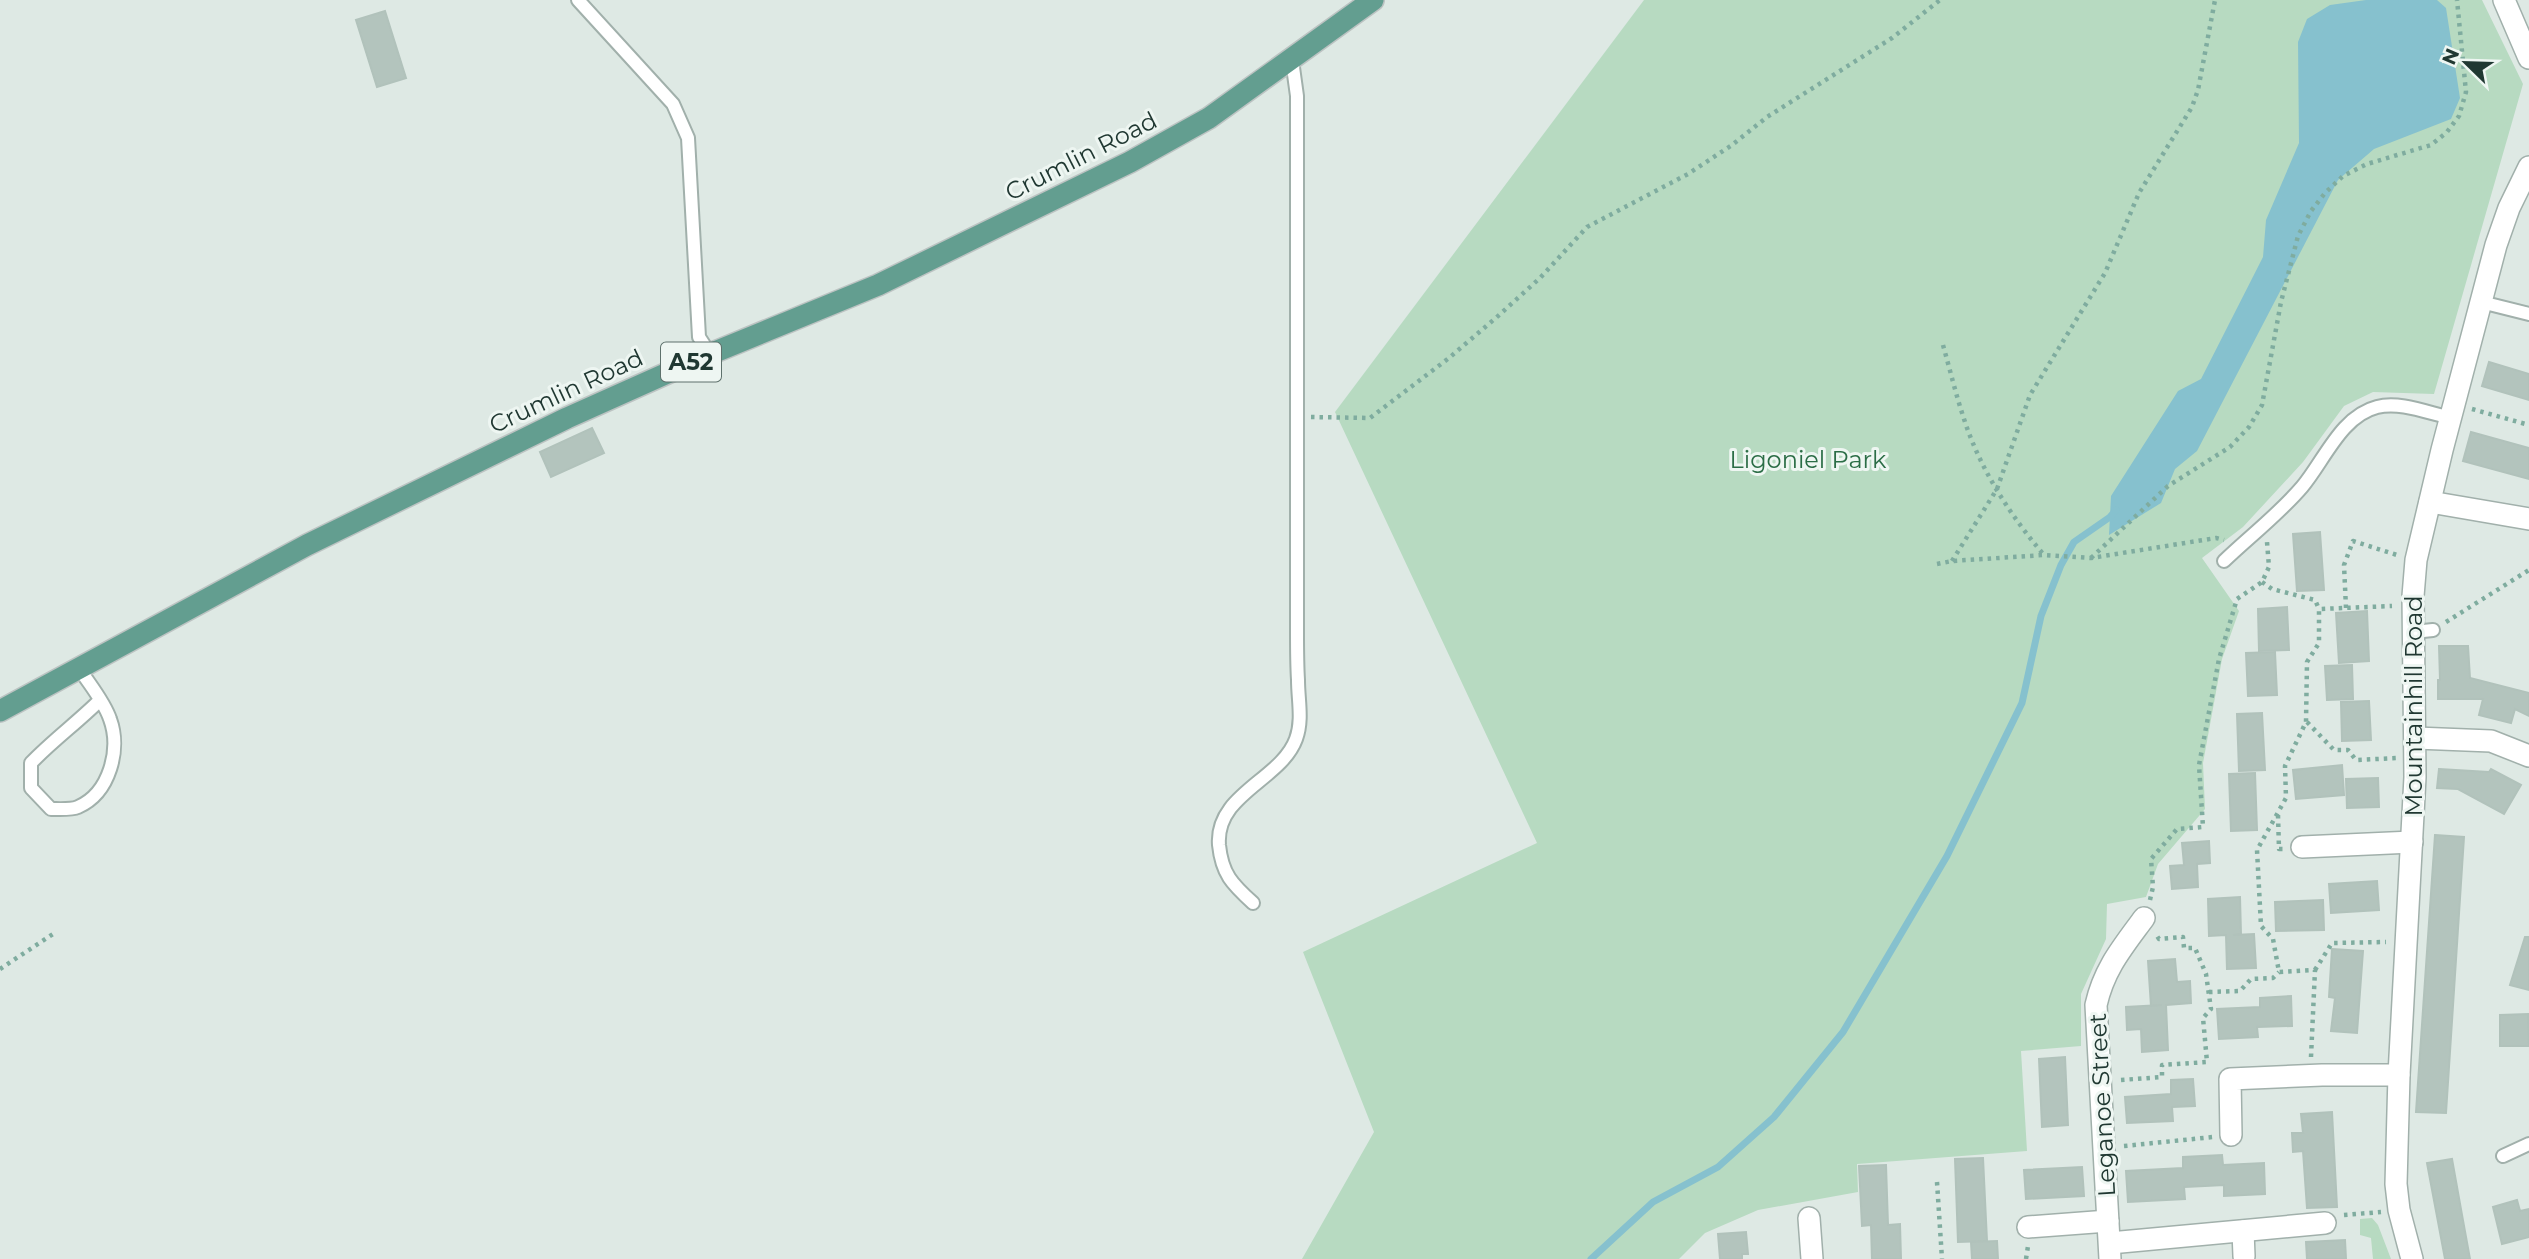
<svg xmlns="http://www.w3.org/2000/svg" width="2529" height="1259" viewBox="0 0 2529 1259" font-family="Montserrat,sans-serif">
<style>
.green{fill:#b7dac1}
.water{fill:#86c1ce}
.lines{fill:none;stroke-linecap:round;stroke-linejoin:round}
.stream{stroke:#86c1ce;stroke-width:7}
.building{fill:#b3c4bd;stroke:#b1c2bb;stroke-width:2}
.service-casing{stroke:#a1b0ab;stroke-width:16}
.minor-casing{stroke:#a1b0ab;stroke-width:24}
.primary-casing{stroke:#bcc3c2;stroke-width:24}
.path{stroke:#7fac9f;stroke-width:4.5;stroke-dasharray:3.5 5;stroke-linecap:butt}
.service{stroke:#fff;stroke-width:12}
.minor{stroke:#fff;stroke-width:21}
.primary{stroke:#639e90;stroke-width:21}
.labels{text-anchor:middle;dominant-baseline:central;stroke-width:6;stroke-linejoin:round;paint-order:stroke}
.shield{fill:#eef6f2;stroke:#5e716c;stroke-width:2}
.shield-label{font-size:23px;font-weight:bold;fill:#203832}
.street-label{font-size:24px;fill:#203832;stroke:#eef6f2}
.park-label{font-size:24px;fill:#2b6d46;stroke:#eef6f2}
</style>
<rect width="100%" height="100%" fill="#dee9e4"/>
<!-- green -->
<g class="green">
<path d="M 1644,0 L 2482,0 L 2523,84 L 2434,394 L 2373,392 L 2344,406 L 2303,462 L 2243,527 L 2202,558 L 2239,611 L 2222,659 L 2203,763 L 2205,809 L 2158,864 L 2146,897 L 2107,904 L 2106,939 L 2081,994 L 2081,1046 L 2021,1051 L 2027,1151 L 1857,1164 L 1858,1192 L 1758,1210 L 1705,1233 L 1679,1259 L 1302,1259 L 1374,1132 L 1303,952 L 1537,843 L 1335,412 Z"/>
<path d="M 2372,1218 L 2378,1225 L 2391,1259 L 2373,1259 L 2371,1238 L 2360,1235 L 2360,1219 Z"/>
</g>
<!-- water -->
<path class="water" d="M 2366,0 L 2437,0 L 2446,8 L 2460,98 L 2451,119 L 2374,149 L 2338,180 L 2197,451 L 2175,469 L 2161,503 L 2109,535 L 2111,496 L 2178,391 L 2201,379 L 2263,257 L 2266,220 L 2299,143 L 2298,42 L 2307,19 L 2330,5 Z"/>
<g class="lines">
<!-- stream -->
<path class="stream" d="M 1591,1259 L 1653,1202 L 1718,1167 L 1774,1117 L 1843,1032 L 1947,856 L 2022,703 L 2041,616 L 2061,565 L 2074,542 L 2110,517 L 2116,510"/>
</g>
<!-- building -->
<g class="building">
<path d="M 385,11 L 406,78 L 377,87 L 356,20 Z"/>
<path d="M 2489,362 L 2529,374 L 2529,400 L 2482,386 Z"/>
<path d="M 592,428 L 604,453 L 551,477 L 540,452 Z"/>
<path d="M 2471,432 L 2529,448 L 2529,479 L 2463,461 Z"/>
<path d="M 2320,532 L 2324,590 L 2297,591 L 2293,534 Z"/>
<path d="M 2287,607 L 2289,650 L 2259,651 L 2258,609 Z"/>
<path d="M 2367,611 L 2369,661 L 2339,663 L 2336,613 Z"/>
<path d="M 2439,646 L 2468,646 L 2470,678 L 2529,693 L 2529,716 L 2515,709 L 2511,723 L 2479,715 L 2483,699 L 2438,699 L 2438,680 L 2440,680 Z"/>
<path d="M 2275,652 L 2277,695 L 2248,696 L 2246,653 Z"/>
<path d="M 2352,665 L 2353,699 L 2327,700 L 2325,666 Z"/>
<path d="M 2369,701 L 2371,740 L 2342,741 L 2341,702 Z"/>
<path d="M 2262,713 L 2265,770 L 2239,771 L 2237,714 Z"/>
<path d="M 2342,765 L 2344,795 L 2296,799 L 2293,770 Z"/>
<path d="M 2439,769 L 2489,772 L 2491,769 L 2521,785 L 2504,814 L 2458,789 L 2437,788 Z"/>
<path d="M 2255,773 L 2257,830 L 2231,831 L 2229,774 Z"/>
<path d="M 2378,778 L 2379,807 L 2347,808 L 2346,779 Z"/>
<path d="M 2435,835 L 2464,837 L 2446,1113 L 2416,1112 Z"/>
<path d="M 2209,841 L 2210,863 L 2197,864 L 2198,887 L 2172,889 L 2170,866 L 2184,865 L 2182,843 Z"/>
<path d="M 2377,881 L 2379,910 L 2331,913 L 2329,884 Z"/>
<path d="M 2240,897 L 2241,934 L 2233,935 L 2254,934 L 2256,968 L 2227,969 L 2226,935 L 2209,936 L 2208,899 Z"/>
<path d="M 2323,900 L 2324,930 L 2276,931 L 2275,902 Z"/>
<path d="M 2525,937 L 2529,937 L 2529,990 L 2510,985 Z"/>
<path d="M 2332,949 L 2363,951 L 2357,1033 L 2331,1031 L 2335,998 L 2329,997 Z"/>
<path d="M 2175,959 L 2177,982 L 2190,981 L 2191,1003 L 2166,1005 L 2168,1050 L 2142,1052 L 2141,1029 L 2127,1030 L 2126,1007 L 2162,1005 L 2151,1006 L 2148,961 Z"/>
<path d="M 2291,996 L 2292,1026 L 2257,1027 L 2258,1037 L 2219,1039 L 2217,1009 L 2260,1007 L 2260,998 Z"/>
<path d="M 2528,1014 L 2529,1046 L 2500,1046 L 2500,1015 Z"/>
<path d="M 2065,1057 L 2068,1125 L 2042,1127 L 2039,1059 Z"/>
<path d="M 2193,1079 L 2195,1106 L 2172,1107 L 2173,1121 L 2127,1123 L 2125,1097 L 2171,1094 L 2171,1080 Z"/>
<path d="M 2332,1112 L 2337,1207 L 2307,1208 L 2303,1151 L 2293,1152 L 2292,1133 L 2303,1133 L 2301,1114 Z"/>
<path d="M 2222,1155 L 2223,1165 L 2264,1163 L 2265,1194 L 2224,1196 L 2224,1185 L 2205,1186 L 2184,1187 L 2185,1199 L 2128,1202 L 2126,1171 L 2183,1168 L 2183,1157 Z"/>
<path d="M 1983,1158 L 1987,1241 L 1958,1242 L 1955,1159 Z"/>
<path d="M 2452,1159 L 2462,1215 L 2470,1259 L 2445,1259 L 2427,1163 Z"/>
<path d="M 1886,1165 L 1888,1225 L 1900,1224 L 1901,1259 L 1872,1259 L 1871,1225 L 1862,1226 L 1859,1166 Z"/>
<path d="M 2082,1167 L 2084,1196 L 2026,1199 L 2024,1170 Z"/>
<path d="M 2517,1200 L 2520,1211 L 2529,1209 L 2529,1237 L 2502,1244 L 2493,1207 Z"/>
<path d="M 1746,1232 L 1748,1254 L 1742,1254 L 1742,1259 L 1720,1259 L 1718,1234 Z"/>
<path d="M 2345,1240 L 2346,1259 L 2307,1259 L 2306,1242 Z"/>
<path d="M 1997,1241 L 1998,1259 L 1972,1259 L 1971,1242 Z"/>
</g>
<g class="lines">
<defs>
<g id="service">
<path d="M 578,0 L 673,104 L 688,138 L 699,337 L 710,354"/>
<path d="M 2481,302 L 2529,314"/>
<path d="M 2224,561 C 2250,536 2278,515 2302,487 C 2324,461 2341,416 2377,407 C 2400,401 2428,413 2451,418"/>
<path d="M 2413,632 L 2433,630"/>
<path d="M 79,668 C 89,684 104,701 110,719 C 121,749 110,793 78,807 C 71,810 59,809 51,809 L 31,788 L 31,763 C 53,740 78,722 100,700"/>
<path d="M 1253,903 C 1232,884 1222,874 1219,845 C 1215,794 1281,780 1296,739 C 1303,720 1298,700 1298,680 C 1297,664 1297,648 1297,631 L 1297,96 L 1292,60"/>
<path d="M 2503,1156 L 2529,1144"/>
</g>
<g id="minor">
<path d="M 2504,0 L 2529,58"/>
<path d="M 2430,502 L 2529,519"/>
<path d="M 2416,738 L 2491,741 L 2529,756"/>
<path d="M 2302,847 L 2412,842"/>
<path d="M 2231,1135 L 2230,1079 L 2322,1075 L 2399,1075"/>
<path d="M 1809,1218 L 1812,1259"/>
<path d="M 2028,1227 L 2108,1221"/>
<path d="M 2243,1231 L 2244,1256"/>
<path d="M 2110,1243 L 2325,1223"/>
<path d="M 2110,1259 L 2096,1005 C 2104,969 2122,948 2144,918"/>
<path d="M 2412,1259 L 2399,1210 L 2396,1184 L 2399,1075 L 2415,777 L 2413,596 L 2416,560 L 2442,450 L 2496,245 L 2509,208 L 2529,167"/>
</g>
<path id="primary" d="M 0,711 L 307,545 L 567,418 L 710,354 L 878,285 L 1130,162 L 1209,118 L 1373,0"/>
</defs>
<!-- service casing -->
<use href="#service" class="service-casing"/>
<!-- minor casing -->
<use href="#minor" class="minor-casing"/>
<!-- primary casing -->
<use href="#primary" class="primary-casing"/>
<!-- path -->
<g class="path">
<path d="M 1943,345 C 1950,370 1956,395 1964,419 C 1980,469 2010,515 2044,555"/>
<path d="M 2472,409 L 2529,425"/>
<path d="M 1311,417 L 1370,418 L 1449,358 L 1498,316 L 1540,278 L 1587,227 L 1688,174 L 1732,145 L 1767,117 L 1892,38 L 1940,0"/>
<path d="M 2091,558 L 2168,486 L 2230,447 L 2249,427 L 2262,405 L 2281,302 L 2298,236 L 2311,211 L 2325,193 L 2343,176 L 2367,164 L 2431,145 L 2447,132 L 2459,116 L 2466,92 L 2457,0"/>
<path d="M 1952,561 L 1997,489 L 2030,395 L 2105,273 L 2139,193 L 2192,107 L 2198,90 L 2215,0"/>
<path d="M 1937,564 L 1952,561 L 2044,555 L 2091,558 L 2216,538 L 2224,540"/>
<path d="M 2262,582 L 2272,589 L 2315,600 L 2319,609"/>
<path d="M 2346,608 L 2344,565 L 2353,541 L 2397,555"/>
<path d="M 2446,622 L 2529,570"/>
<path d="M 2307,722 L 2334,750 L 2348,750 L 2356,760 L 2397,758"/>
<path d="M 2278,815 L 2279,849 L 2285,849"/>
<path d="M 2150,900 L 2153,887 L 2151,859 L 2177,829 L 2203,827 L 2199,765 L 2219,659 L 2237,599 L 2262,582 L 2269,567 L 2267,542"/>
<path d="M 0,969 L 56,932"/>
<path d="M 2315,970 L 2332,943 L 2386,942"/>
<path d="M 2209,992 L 2240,991 L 2251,979 L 2273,978 L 2279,972"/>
<path d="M 2311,1057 L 2315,970 L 2279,972 L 2273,939 L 2261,926 L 2257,850 L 2286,798 L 2285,766 L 2306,722 L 2307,662 L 2319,643 L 2319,609 L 2392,606"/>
<path d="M 2121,1080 L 2162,1077 L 2162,1065 L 2207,1062 L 2203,1018 L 2211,1009 L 2206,974 L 2195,948 L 2184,948 L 2183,937 L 2159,939 L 2157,936"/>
<path d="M 2124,1146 L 2213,1137"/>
<path d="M 1937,1182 L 1942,1259"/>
<path d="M 2344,1215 L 2381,1212"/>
<path d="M 2026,1259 L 2028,1246"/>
</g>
<!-- service -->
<use href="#service" class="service"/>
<!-- minor -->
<use href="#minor" class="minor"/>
<!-- primary -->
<use href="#primary" class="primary"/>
</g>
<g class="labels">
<!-- shield labels -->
<rect class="shield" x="661" y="342.5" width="60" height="39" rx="5"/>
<g class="shield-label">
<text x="691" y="362">A52</text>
</g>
<!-- street labels -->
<g class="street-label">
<text transform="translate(1081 156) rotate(-27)">Crumlin Road</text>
<text transform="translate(566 391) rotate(-25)">Crumlin Road</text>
<text transform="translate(2413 706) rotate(-90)">Mountainhill Road</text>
<text transform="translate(2102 1105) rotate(-93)">Leganoe Street</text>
</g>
<!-- park labels -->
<g class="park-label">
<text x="1808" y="459">Ligoniel Park</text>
</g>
</g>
<!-- north arrow -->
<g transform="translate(2466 63) rotate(293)" stroke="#eef6f2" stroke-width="5" paint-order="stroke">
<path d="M0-5L12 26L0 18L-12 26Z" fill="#203832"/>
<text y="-10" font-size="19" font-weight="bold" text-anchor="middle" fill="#203832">N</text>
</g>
</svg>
